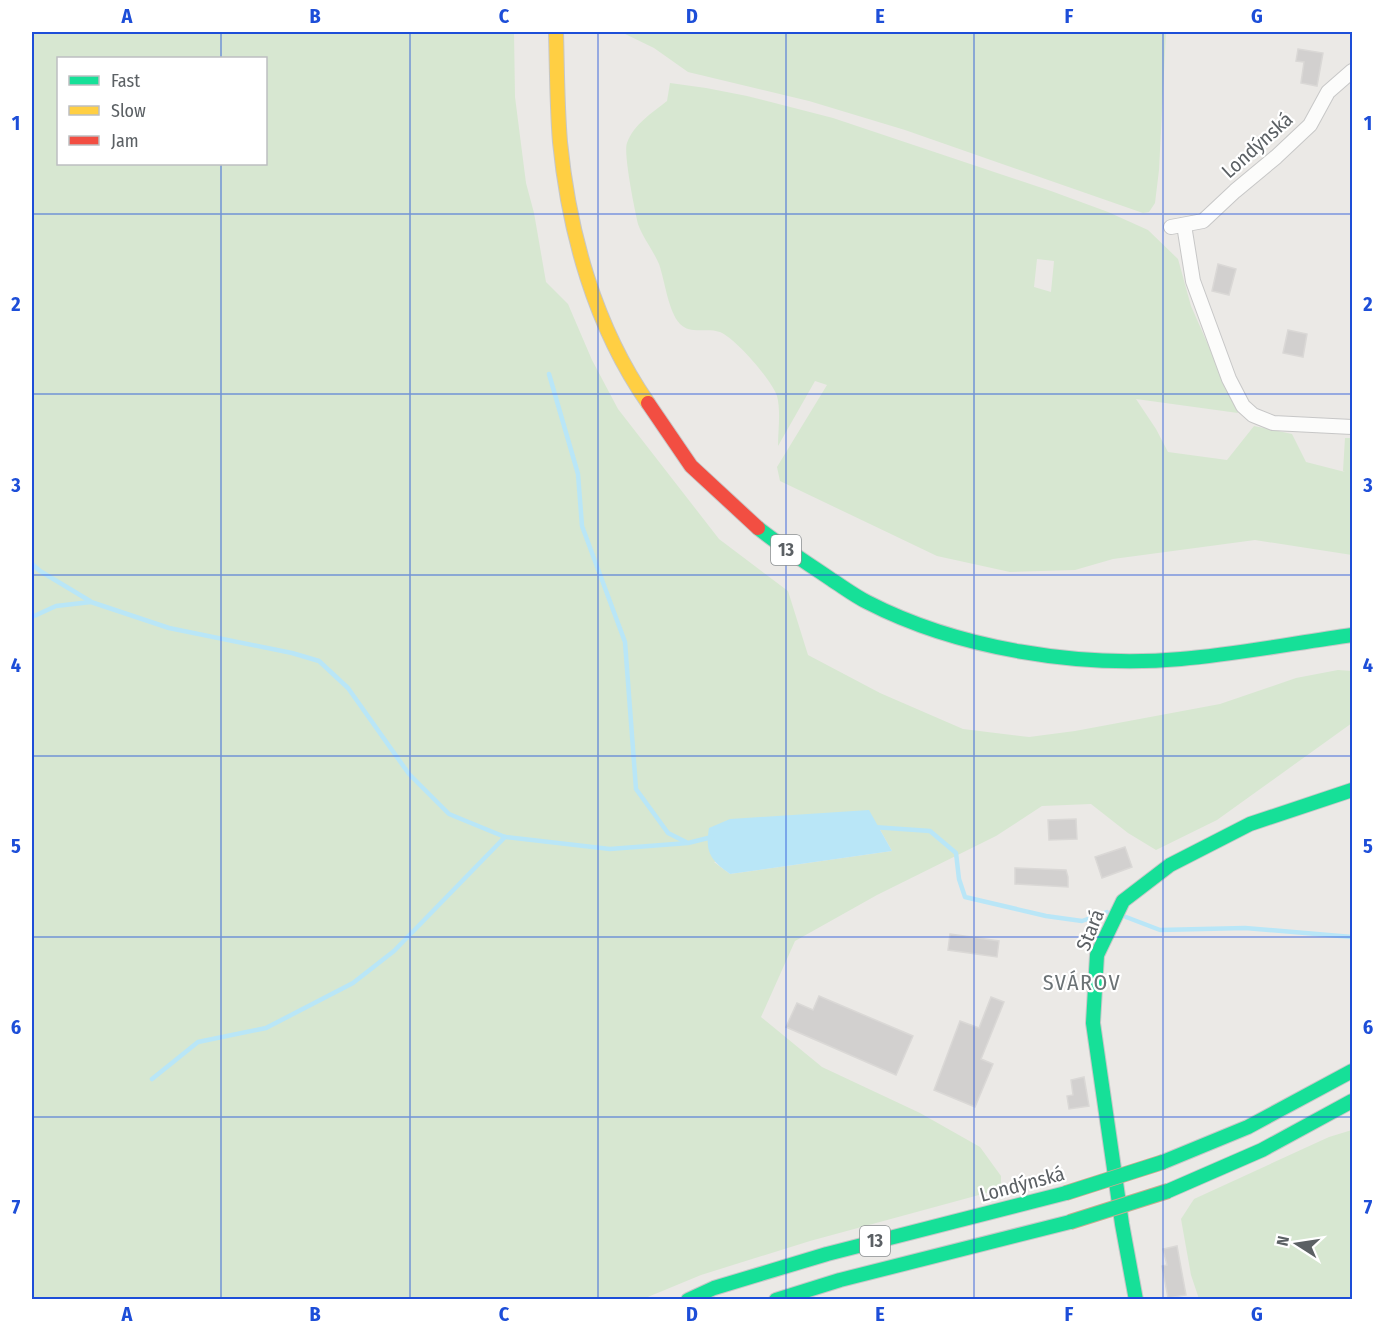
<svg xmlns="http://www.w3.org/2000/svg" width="1384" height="1331" viewBox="0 0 1384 1331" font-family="'Fira Sans Condensed',sans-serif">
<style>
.green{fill:#d7e7d1;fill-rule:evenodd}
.water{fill:#b9e6f7}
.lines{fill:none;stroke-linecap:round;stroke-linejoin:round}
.stream{stroke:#b9e6f7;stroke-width:4.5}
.building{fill:#d2d0cf;stroke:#dad8d6;stroke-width:1.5}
.street-casing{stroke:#c7c7c7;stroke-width:16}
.fast-casing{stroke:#c6c7c7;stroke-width:16}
.slow-casing{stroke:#c6c7c7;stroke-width:16}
.jam-casing{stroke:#c6c7c7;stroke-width:16}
.street{stroke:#fcfcfb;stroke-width:14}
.fast{stroke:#16e098;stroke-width:14}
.slow{stroke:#ffcf43;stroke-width:14}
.jam{stroke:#f24e42;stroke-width:14}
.fast-bridge-casing{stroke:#c3ad93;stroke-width:16;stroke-linecap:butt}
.fast-bridge{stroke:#16e098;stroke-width:14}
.grid{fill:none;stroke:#1d4ed8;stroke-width:1.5;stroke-opacity:0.55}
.labels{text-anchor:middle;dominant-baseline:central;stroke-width:4.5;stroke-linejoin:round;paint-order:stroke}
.shield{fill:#fff;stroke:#8c9092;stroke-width:1.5}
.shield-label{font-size:18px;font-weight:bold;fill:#5b6064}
.street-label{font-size:20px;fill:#5b6064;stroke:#fff}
.quarter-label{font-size:22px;letter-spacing:1.5px;fill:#6c7376;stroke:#fff}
.neatline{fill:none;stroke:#1d4ed8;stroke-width:2}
.grid-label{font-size:20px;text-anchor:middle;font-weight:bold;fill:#1d4ed8}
</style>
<rect width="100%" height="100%" fill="#ebe9e6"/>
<!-- green -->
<g class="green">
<path d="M 32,32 L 514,32 L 515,97 L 526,183 L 534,213 L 546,282 L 568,304 L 592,360 L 618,409 L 719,539 L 788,591 L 808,655 L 880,693 L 963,729 L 1029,737 L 1075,731 L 1220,704 L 1296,678 L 1338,670 L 1352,671 L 1352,723 L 1217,820 L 1156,850 L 1128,833 L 1091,804 L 1042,806 L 996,836 L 877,895 L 795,941 L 761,1017 L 822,1067 L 920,1113 L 980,1147 L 1001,1176 L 1001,1189 L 810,1241 L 701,1275 L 643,1299 L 32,1299 ZM 58,58 L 266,58 L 266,164 L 58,164 ZM 878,826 L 892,851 L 730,874 L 714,862 Z"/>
<path d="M 621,32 L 1166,32 L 1159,170 L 1155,203 L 1149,212 L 1143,213 L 905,130 L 809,101 L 688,72 L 654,48 Z"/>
<path d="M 670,83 L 706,88 L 747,96 L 833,118 L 1051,191 L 1108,212 L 1148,230 L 1178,259 L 1191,306 L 1238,413 L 1136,399 L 1156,429 L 1168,452 L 1227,460 L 1254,426 L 1292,434 L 1306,462 L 1345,472 L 1343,471 L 1345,438 L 1352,438 L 1352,555 L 1255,540 L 1113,559 L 1075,570 L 1010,572 L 937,556 L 780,481 L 777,467 L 827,385 L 815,381 L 778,446 C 778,430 781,411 777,396 C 772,380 735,338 720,332 C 707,327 691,335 680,324 C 668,311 665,281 659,264 C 653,250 643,238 638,224 C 635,211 623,153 627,143 C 634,124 652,113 667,101 ZM 1037,259 L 1054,261 L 1051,292 L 1034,287 Z"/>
<path d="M 1352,1130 L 1352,1299 L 1199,1299 L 1191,1275 L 1181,1219 L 1194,1199 L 1329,1137 Z"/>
</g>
<!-- water -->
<path class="water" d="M 869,810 L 892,851 L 730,874 C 710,860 705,852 709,828 L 730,819 Z"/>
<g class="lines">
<!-- stream -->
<g class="stream">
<path d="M 549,374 L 578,474 L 582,526 L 625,642 L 636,789 L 668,833 L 686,842"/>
<path d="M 32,564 L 40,571 L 90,601"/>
<path d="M 32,617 L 56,606 L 91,602 L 169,628 L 292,653 L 319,661 L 348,688 L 409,774 L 449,814 L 505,837 L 610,849 L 688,843 L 712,837"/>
<path d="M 873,827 L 930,831 L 956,853 L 959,879 L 965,897 L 1046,916 L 1082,921 L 1107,912"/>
<path d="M 1126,917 L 1160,930 L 1245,928 L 1352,937"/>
<path d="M 152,1079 L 198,1042 L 266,1028 L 353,983 L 394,951 L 505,837"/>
</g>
</g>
<!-- building -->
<g class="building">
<path d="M 1298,49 L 1323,53 L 1317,86 L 1301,83 L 1304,62 L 1296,61 Z"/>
<path d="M 1218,264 L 1236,269 L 1229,295 L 1212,291 Z"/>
<path d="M 1288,330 L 1307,334 L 1303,357 L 1283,353 Z"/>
<path d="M 1076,819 L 1077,839 L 1049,840 L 1048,820 Z"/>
<path d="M 1125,847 L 1132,867 L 1102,878 L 1095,857 Z"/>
<path d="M 1015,868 L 1066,870 L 1068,877 L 1068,887 L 1015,884 Z"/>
<path d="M 950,934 L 999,941 L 997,957 L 948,950 Z"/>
<path d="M 819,996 L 913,1036 L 896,1075 L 786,1027 L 797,1003 L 813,1010 Z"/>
<path d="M 991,997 L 1004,1002 L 981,1059 L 993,1064 L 975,1107 L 934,1090 L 960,1021 L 979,1028 Z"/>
<path d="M 1084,1077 L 1089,1106 L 1069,1109 L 1067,1096 L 1073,1095 L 1071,1080 Z"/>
<path d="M 1177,1246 L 1186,1295 L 1168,1298 L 1162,1266 L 1167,1265 L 1163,1249 Z"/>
</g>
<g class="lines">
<defs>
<g id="street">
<path d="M 1184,225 L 1193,281 L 1229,379 L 1243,406 L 1253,415 L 1273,423 L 1352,427"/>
<path d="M 1171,227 L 1203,221 L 1235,191 L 1276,157 L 1310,125 L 1328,92 L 1352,71"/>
</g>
<g id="fast">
<path d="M 758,528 C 782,547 807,563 832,580 C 843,587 855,596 867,602 C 958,649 1079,668 1181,659 C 1238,654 1295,643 1352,635"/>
<path d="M 1163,1162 L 1248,1127 L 1352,1071"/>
<path d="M 1168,1191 L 1262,1150 L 1352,1101"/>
<path d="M 688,1300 L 714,1288 L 827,1254 L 1066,1193"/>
<path d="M 776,1300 L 840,1280 L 1070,1222"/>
<path d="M 1136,1300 L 1122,1224 L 1093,1023 L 1097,955 L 1123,901 L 1170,865 L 1250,824 L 1352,790"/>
</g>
<path id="slow" d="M 556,32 C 557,68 557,105 560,142 C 569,233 595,327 648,403"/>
<path id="jam" d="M 648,403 L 691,466 L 758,528"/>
</defs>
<!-- street casing -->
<use href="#street" class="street-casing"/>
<!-- fast casing -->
<use href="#fast" class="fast-casing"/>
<!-- slow casing -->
<use href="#slow" class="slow-casing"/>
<!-- jam casing -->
<use href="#jam" class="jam-casing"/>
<!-- street -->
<use href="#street" class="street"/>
<!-- fast -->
<use href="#fast" class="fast"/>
<!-- slow -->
<use href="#slow" class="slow"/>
<!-- jam -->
<use href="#jam" class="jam"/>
<defs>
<g id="fast-bridge">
<path d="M 1066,1193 L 1163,1162"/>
<path d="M 1070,1222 L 1168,1191"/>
</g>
</defs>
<!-- fast-bridge casing -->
<use href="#fast-bridge" class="fast-bridge-casing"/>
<!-- fast-bridge -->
<use href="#fast-bridge" class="fast-bridge"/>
</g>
<!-- grid -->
<path class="grid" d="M 221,32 L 221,58M 410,32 L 410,1300M 598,32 L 598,1300M 786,32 L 786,1300M 974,32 L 974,1300M 1163,32 L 1163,1300M 221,164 L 221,1300M 32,214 L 1352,214M 32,394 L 1352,394M 32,575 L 1352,575M 32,756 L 1352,756M 32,937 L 1352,937M 32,1117 L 1352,1117"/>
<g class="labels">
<!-- shield labels -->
<g class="shield">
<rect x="771" y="535" width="30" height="30" rx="4.5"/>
<rect x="860" y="1226" width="30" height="30" rx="4.5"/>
</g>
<g class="shield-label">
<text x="786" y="550">13</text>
<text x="875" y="1241">13</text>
</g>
<!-- street labels -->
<g class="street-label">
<text transform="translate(1257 145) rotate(-42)">Londýnská</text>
<text transform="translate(1090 930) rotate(-68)">Stará</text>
<text transform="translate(1022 1184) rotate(-15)">Londýnská</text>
</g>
<!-- quarter labels -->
<g class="quarter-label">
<text x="1082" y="982">SVÁROV</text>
</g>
</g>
<!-- border -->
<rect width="1384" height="1331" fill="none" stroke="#ffffff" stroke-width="66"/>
<!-- legend -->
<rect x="57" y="57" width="210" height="108" fill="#ffffff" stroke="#bdbfc1" stroke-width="1.5"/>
<rect x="69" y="76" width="30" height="9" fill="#16e098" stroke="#bdbfc1" stroke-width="1.5"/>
<text x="111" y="87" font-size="18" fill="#5b6064">Fast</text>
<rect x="69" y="106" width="30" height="9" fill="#ffcf43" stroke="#bdbfc1" stroke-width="1.5"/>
<text x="111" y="117" font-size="18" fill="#5b6064">Slow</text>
<rect x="69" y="136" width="30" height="9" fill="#f24e42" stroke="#bdbfc1" stroke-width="1.5"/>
<text x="111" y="147" font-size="18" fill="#5b6064">Jam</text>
<!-- north arrow -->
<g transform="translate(1297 1244) rotate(282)" stroke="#ffffff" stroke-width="4.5" paint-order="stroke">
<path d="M0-4.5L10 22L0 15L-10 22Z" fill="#5b6064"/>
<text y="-9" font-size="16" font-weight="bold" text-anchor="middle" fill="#5b6064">N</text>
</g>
<rect x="33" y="33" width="1318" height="1265" class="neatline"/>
<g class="grid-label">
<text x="127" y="23">A</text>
<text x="315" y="23">B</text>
<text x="504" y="23">C</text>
<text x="692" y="23">D</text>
<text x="880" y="23">E</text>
<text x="1069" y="23">F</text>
<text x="1257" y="23">G</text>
<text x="16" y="130">1</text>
<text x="1368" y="130">1</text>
<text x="16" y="311">2</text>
<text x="1368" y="311">2</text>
<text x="16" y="492">3</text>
<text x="1368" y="492">3</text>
<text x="16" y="672">4</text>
<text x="1368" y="672">4</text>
<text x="16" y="853">5</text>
<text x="1368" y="853">5</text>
<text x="16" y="1034">6</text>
<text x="1368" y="1034">6</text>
<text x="16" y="1214">7</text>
<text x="1368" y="1214">7</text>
<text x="127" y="1321">A</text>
<text x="315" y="1321">B</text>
<text x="504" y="1321">C</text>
<text x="692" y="1321">D</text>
<text x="880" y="1321">E</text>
<text x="1069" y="1321">F</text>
<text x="1257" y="1321">G</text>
</g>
</svg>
